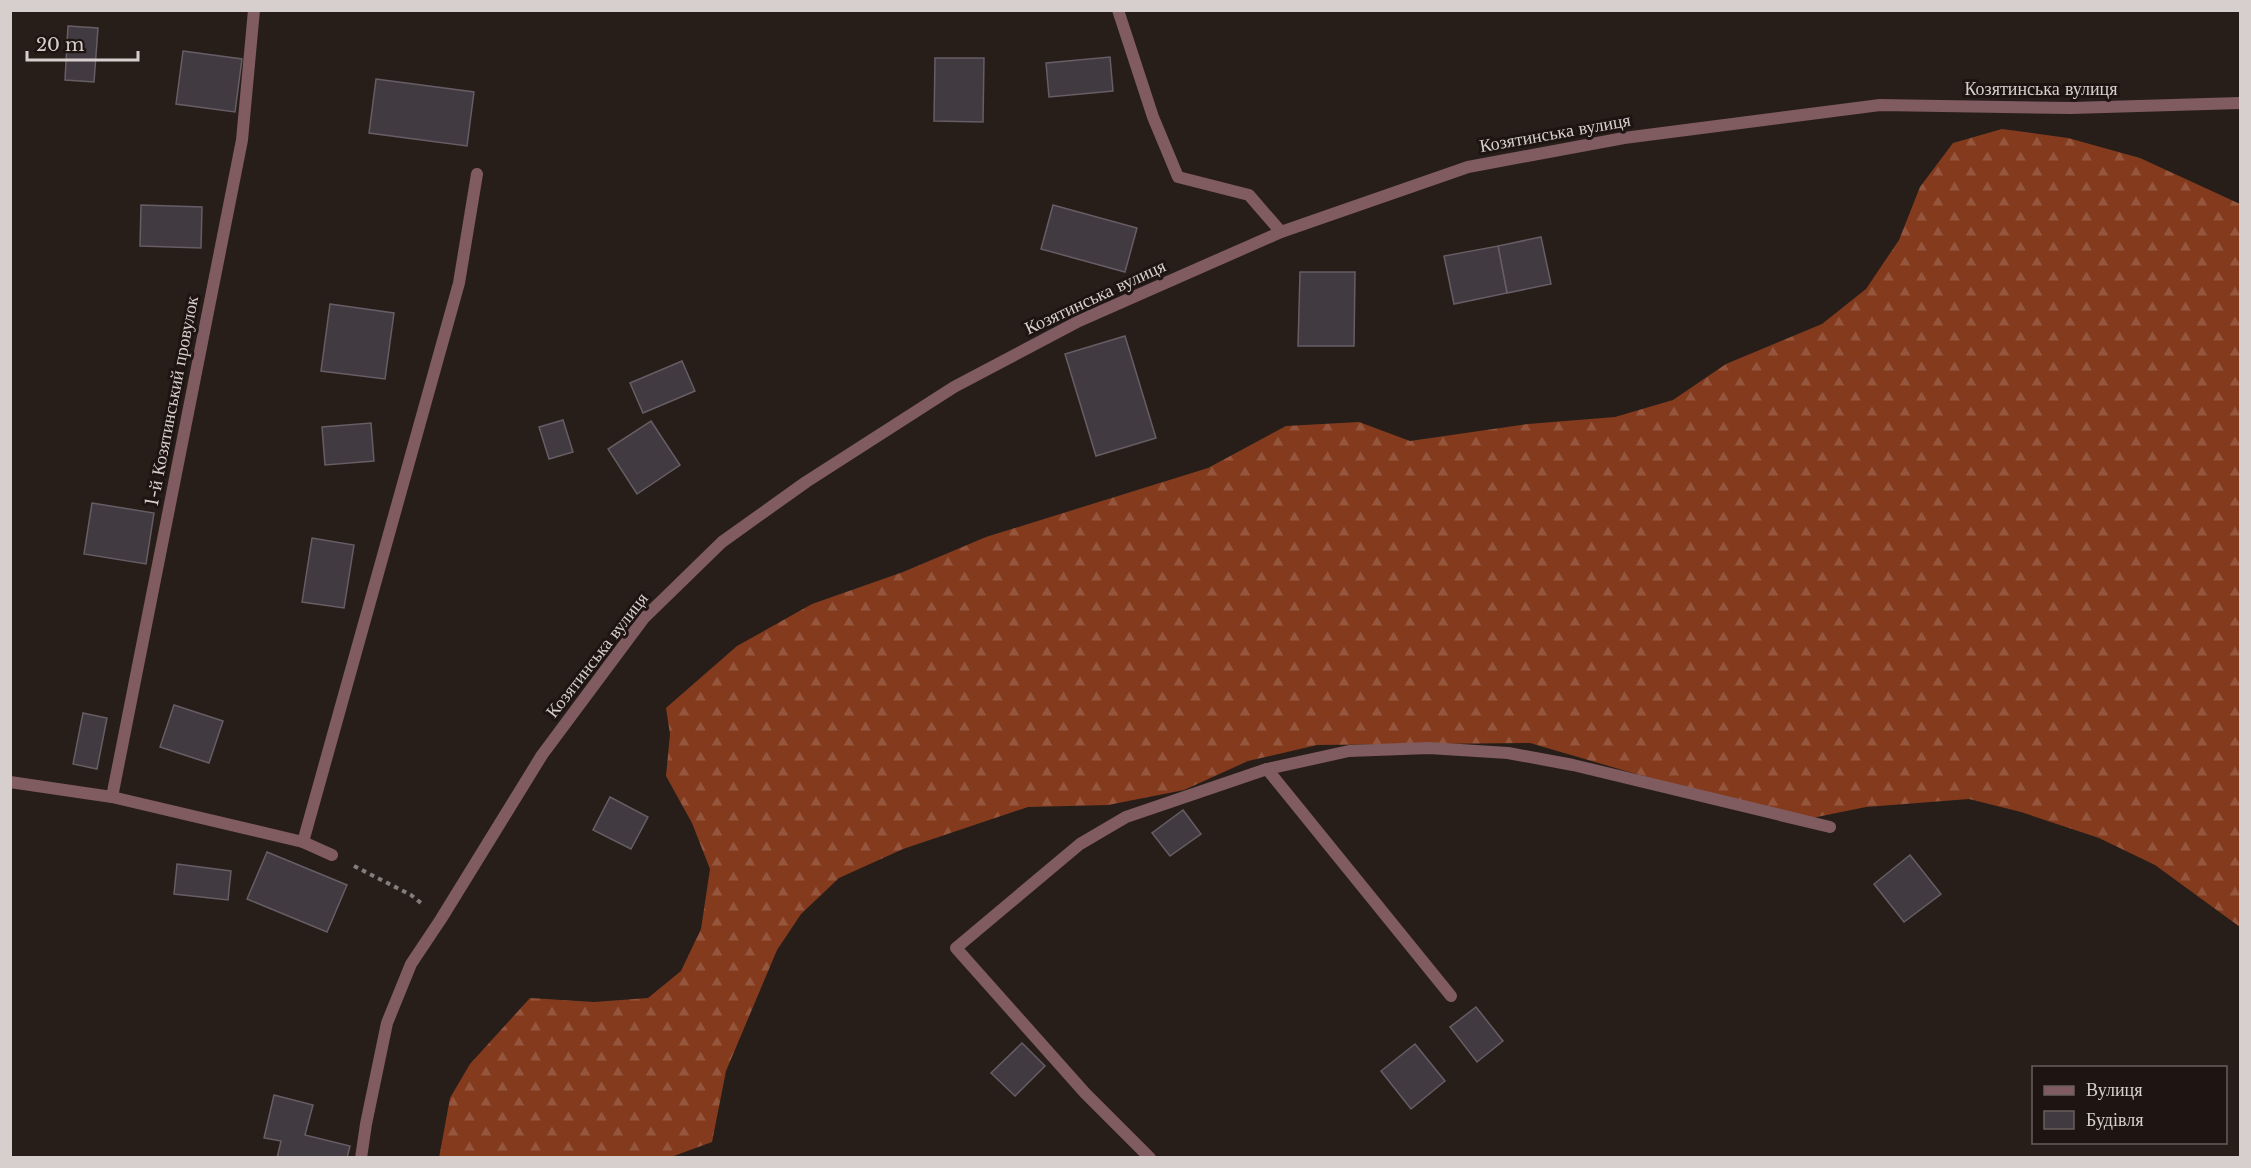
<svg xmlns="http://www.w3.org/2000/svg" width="2251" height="1168" viewBox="0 0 2251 1168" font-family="'Libre Baskerville',serif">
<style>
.forest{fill:url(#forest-firs)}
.building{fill:#423a41;stroke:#665d65;stroke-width:1.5}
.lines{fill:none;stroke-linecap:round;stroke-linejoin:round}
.path{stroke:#857d7a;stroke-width:4;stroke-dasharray:4.5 4.5;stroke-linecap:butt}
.lane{stroke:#805b5f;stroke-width:12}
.street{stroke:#805b5f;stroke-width:12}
.labels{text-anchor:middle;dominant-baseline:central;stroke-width:6;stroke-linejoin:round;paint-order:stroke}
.street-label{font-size:18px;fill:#d6cfcd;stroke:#1e1411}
</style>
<defs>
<pattern id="forest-firs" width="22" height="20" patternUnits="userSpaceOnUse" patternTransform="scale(1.5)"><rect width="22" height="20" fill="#843b1d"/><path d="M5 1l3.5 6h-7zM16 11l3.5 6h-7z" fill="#95563d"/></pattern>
</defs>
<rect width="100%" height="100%" fill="#271e1a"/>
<!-- forest -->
<path class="forest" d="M 2002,129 L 2068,138 L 2140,158 L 2240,204 L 2240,927 L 2155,865 L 2099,838 L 2021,812 L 1969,799 L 1866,807 L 1797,821 L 1530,743 L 1317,745 L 1248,761 L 1184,790 L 1108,805 L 1028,807 L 903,849 L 839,878 L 801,914 L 777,950 L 726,1071 L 712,1142 L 671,1157 L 439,1158 L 450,1098 L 470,1064 L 530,998 L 594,1002 L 648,998 L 681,971 L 701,929 L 710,869 L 692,823 L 666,776 L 670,734 L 666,708 L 737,646 L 812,604 L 903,572 L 986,537 L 1208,468 L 1286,426 L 1359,422 L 1410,441 L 1528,424 L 1615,417 L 1673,400 L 1726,364 L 1822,324 L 1866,289 L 1899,240 L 1920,187 L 1953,143 Z"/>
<!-- building -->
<g class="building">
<path d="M 68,26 L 98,28 L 94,82 L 65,80 Z"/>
<path d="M 183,51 L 242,59 L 235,112 L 176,104 Z"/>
<path d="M 1110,57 L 1113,91 L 1049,97 L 1046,63 Z"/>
<path d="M 935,58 L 984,58 L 983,122 L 934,121 Z"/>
<path d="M 376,79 L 474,92 L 467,146 L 369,133 Z"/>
<path d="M 141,205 L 202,207 L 201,248 L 140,246 Z"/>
<path d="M 1053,205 L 1137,228 L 1125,272 L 1041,249 Z"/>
<path d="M 1541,237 L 1551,284 L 1507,293 L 1498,246 Z"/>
<path d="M 1498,246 L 1507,293 L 1454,304 L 1444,256 Z"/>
<path d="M 1300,272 L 1355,272 L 1354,346 L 1298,346 Z"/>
<path d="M 330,304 L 394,313 L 385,379 L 321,371 Z"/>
<path d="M 1125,336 L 1156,438 L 1096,456 L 1065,354 Z"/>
<path d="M 682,361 L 695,391 L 643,413 L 630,383 Z"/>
<path d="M 563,420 L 573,452 L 549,459 L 539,427 Z"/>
<path d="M 651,421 L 680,465 L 637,494 L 608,449 Z"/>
<path d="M 371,423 L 374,461 L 325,465 L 322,427 Z"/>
<path d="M 92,503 L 154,513 L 146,564 L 84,554 Z"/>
<path d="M 312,538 L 354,545 L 344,608 L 302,602 Z"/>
<path d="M 174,705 L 223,721 L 209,763 L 160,747 Z"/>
<path d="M 83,713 L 107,718 L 97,769 L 73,764 Z"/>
<path d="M 610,797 L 648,817 L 631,849 L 593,830 Z"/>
<path d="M 1183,810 L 1201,834 L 1170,856 L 1152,833 Z"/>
<path d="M 267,852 L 347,885 L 327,932 L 247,899 Z"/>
<path d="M 1910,855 L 1941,894 L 1904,922 L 1874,884 Z"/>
<path d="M 177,864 L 231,871 L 228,900 L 174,894 Z"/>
<path d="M 1476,1007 L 1503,1041 L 1477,1062 L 1450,1027 Z"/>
<path d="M 1022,1043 L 1045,1066 L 1015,1096 L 991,1073 Z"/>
<path d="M 1415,1044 L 1445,1081 L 1411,1109 L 1381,1071 Z"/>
<path d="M 274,1095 L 313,1105 L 305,1135 L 350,1146 L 347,1158 L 277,1158 L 281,1141 L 264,1138 Z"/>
</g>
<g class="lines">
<!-- path -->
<path class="path" d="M 354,866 L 411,895 L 421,903"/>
<!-- lane -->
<g class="lane">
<path d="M 1267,769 L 1451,996"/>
<path d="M 1150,1158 L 1085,1093 L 956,948 L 1080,844 L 1126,817 L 1267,769 L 1349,751 L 1429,748 L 1508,753 L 1573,765 L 1830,827"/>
</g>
<!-- street -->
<g class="street">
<path d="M 1118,10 L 1153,117 L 1178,177 L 1249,195 L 1281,232"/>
<path d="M 10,782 L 112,797 L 303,842 L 332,855"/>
<path d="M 112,797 L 242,140 L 254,10"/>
<path d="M 303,842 L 459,283 L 477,174"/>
<path d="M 361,1158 L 366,1124 L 387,1023 L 411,964 L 441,919 L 542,755 L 644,618 L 722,542 L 806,482 L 954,387 L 1079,321 L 1281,232 L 1468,167 L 1624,138 L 1880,105 L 2071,108 L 2240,103"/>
</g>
</g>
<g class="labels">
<!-- street labels -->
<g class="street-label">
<text x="2041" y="89">Козятинська вулиця</text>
<text transform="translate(1555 133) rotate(-10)">Козятинська вулиця</text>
<text transform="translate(1095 297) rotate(-25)">Козятинська вулиця</text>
<text transform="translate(172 401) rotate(-79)">1-й Козятинський провулок</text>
<text transform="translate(597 655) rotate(-52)">Козятинська вулиця</text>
</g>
</g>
<!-- border -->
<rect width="2251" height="1168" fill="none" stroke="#d6cfcd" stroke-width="24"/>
<!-- legend -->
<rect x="2032" y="1066" width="195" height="78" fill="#1e1411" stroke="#685f5c" stroke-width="1.5"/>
<rect x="2044" y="1086" width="30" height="9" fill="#805b5f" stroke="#685f5c" stroke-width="1.5"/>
<text x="2086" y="1096" font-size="18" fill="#d6cfcd">Вулиця</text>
<rect x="2044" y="1111" width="30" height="18" fill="#423a41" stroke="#685f5c" stroke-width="1.5"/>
<text x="2086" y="1126" font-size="18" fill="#d6cfcd">Будівля</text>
<!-- scale -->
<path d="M27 51v9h111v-9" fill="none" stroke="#d6cfcd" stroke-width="3"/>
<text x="36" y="51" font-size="18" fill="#d6cfcd" stroke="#1e1411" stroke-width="4.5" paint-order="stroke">20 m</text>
</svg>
